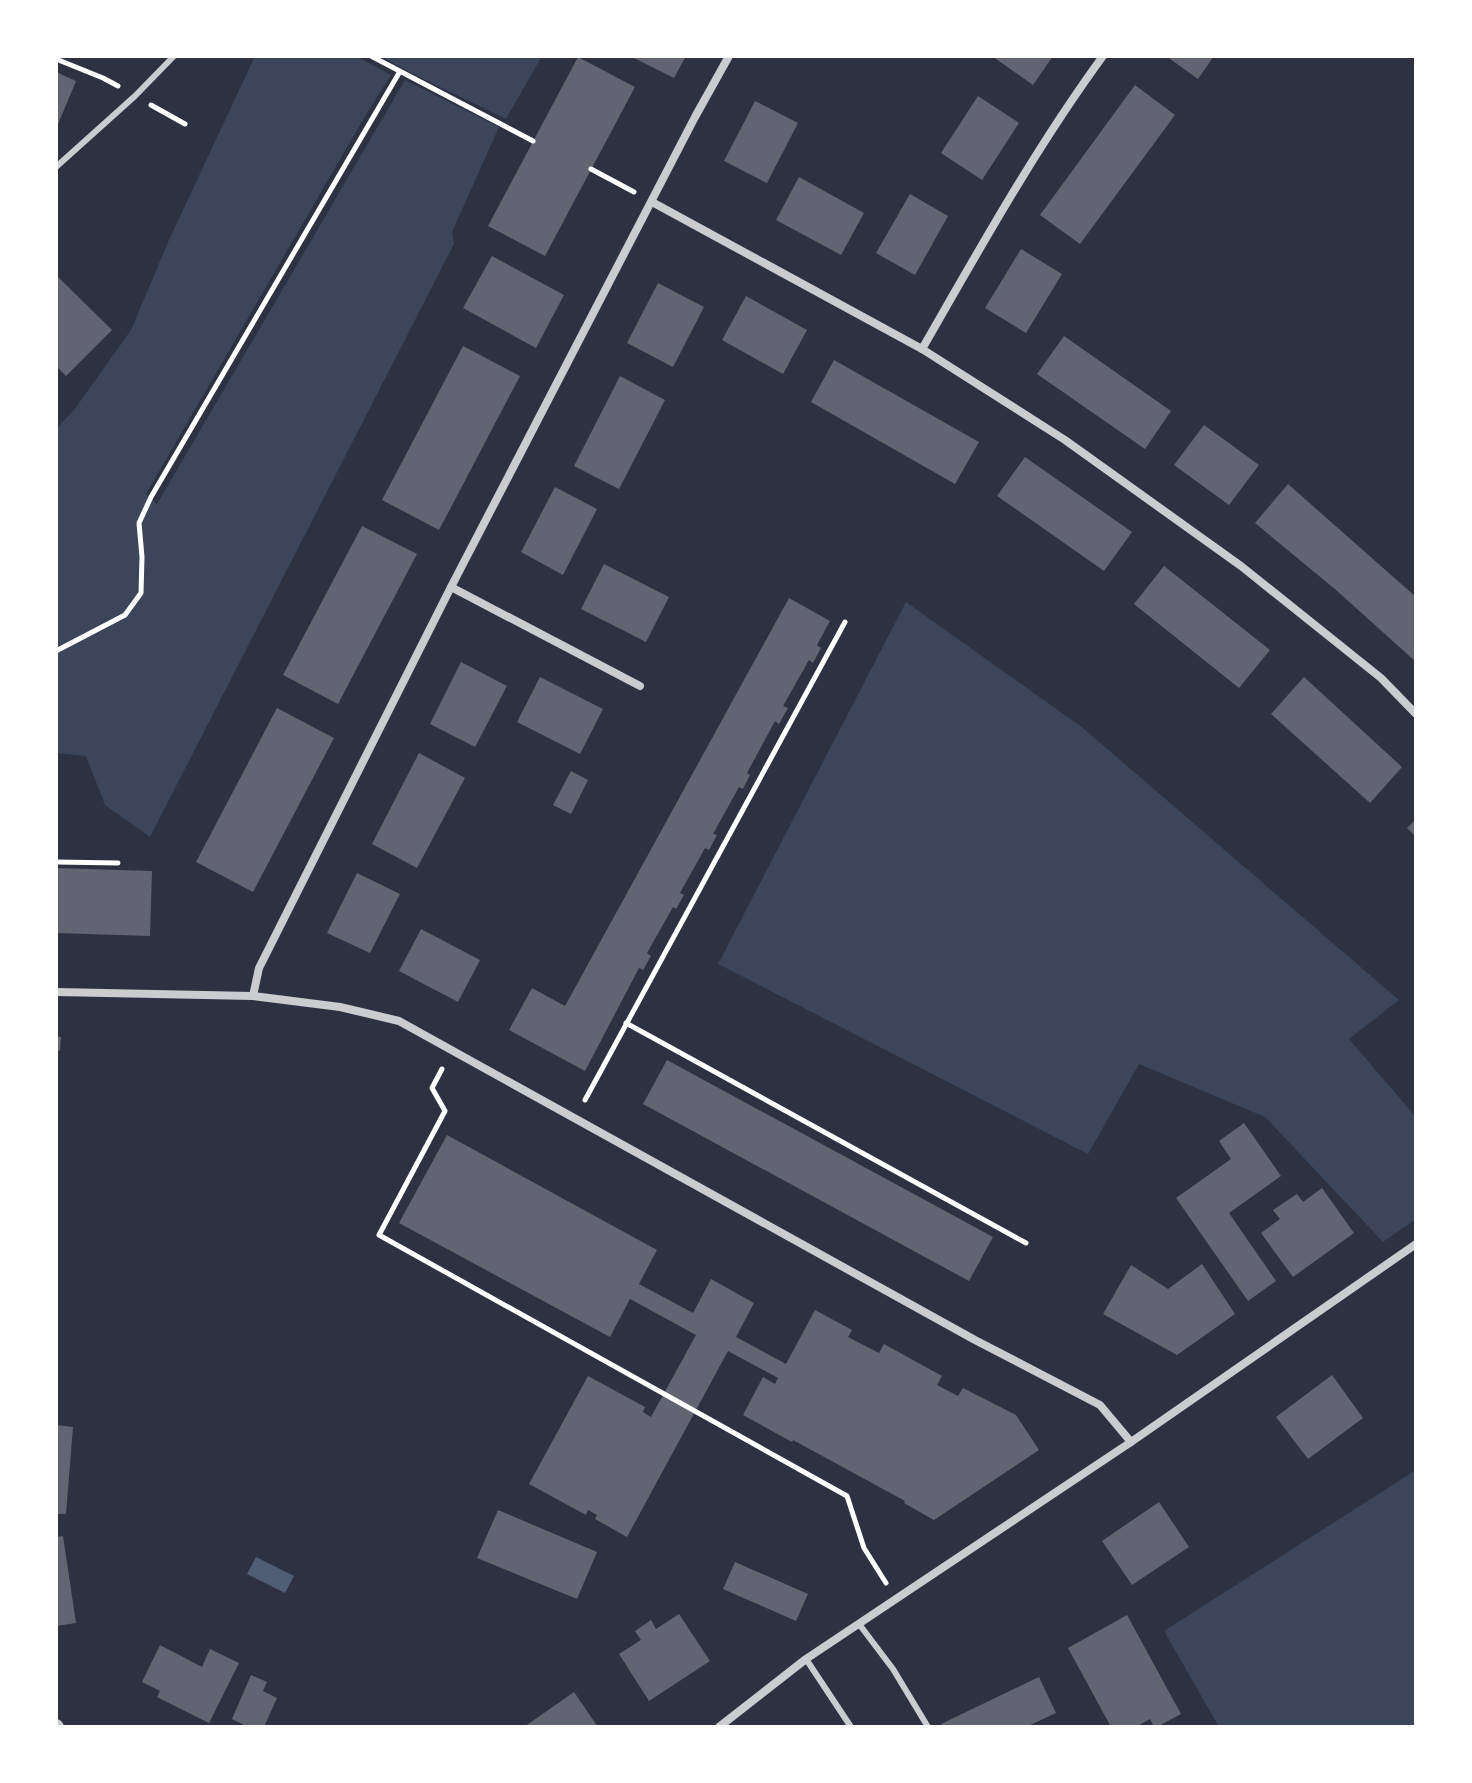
<svg xmlns="http://www.w3.org/2000/svg" width="1472" height="1783" viewBox="0 0 1472 1783" font-family="Arial,sans-serif">
<style>
.green{fill:#3c4559}
.water{fill:#4f5d75}
.building{fill:#626471}
.lines{fill:none;stroke-linecap:round;stroke-linejoin:round}
.path{stroke:#fff;stroke-width:5}
.service{stroke:#caccd0;stroke-width:6}
.minor{stroke:#caccd0;stroke-width:8}
.tertiary{stroke:#caccd0;stroke-width:14}
</style>
<rect width="100%" height="100%" fill="#2d3142"/>
<!-- green -->
<g class="green">
<path d="M 255,56 L 356,56 L 391,75 L 364,118 L 146,494 L 157,504 L 405,80 L 499,127 L 452,232 L 454,244 L 150,837 L 105,805 L 86,756 L 56,753 L 56,429 L 74,410 L 131,330 L 168,242 Z"/>
<path d="M 381,56 L 542,56 L 506,119 L 409,72 Z"/>
<path d="M 906,602 L 1083,728 L 1399,1000 L 1349,1039 L 1416,1117 L 1416,1219 L 1383,1242 L 1265,1117 L 1139,1064 L 1088,1154 L 718,964 Z"/>
<path d="M 1416,1470 L 1416,1727 L 1219,1727 L 1164,1631 Z"/>
</g>
<!-- water -->
<path class="water" d="M 256,1557 L 294,1576 L 285,1593 L 247,1574 Z"/>
<!-- building -->
<g class="building">
<path d="M 630,56 L 686,56 L 674,78 Z"/>
<path d="M 992,56 L 1053,56 L 1033,85 Z"/>
<path d="M 1166,56 L 1214,56 L 1198,79 Z"/>
<path d="M 578,57 L 635,87 L 545,256 L 488,226 Z"/>
<path d="M 56,72 L 76,81 L 56,129 Z"/>
<path d="M 1135,85 L 1175,115 L 1080,244 L 1040,215 Z"/>
<path d="M 978,96 L 1019,123 L 982,180 L 941,153 Z"/>
<path d="M 755,101 L 798,123 L 767,183 L 724,161 Z"/>
<path d="M 799,177 L 864,213 L 841,255 L 776,220 Z"/>
<path d="M 910,194 L 948,216 L 915,275 L 876,253 Z"/>
<path d="M 1021,249 L 1062,274 L 1026,333 L 985,308 Z"/>
<path d="M 492,256 L 564,295 L 536,348 L 463,308 Z"/>
<path d="M 56,275 L 112,330 L 66,376 L 56,366 Z"/>
<path d="M 658,283 L 704,307 L 673,367 L 627,343 Z"/>
<path d="M 746,296 L 807,330 L 783,374 L 722,340 Z"/>
<path d="M 1064,336 L 1171,411 L 1145,449 L 1037,374 Z"/>
<path d="M 463,346 L 520,376 L 439,530 L 382,500 Z"/>
<path d="M 834,360 L 979,442 L 955,484 L 811,402 Z"/>
<path d="M 620,376 L 665,400 L 619,489 L 574,466 Z"/>
<path d="M 1204,425 L 1259,465 L 1229,505 L 1174,465 Z"/>
<path d="M 1025,457 L 1132,532 L 1104,571 L 997,496 Z"/>
<path d="M 1288,484 L 1416,597 L 1416,662 L 1336,590 L 1255,523 Z"/>
<path d="M 555,487 L 597,509 L 563,575 L 521,552 Z"/>
<path d="M 362,526 L 417,554 L 338,704 L 283,675 Z"/>
<path d="M 604,564 L 669,597 L 646,642 L 581,609 Z"/>
<path d="M 1164,566 L 1270,650 L 1239,688 L 1134,604 Z"/>
<path d="M 789,598 L 830,621 L 817,645 L 821,648 L 813,663 L 809,660 L 783,706 L 788,708 L 779,724 L 775,721 L 747,773 L 750,775 L 743,789 L 739,787 L 713,834 L 717,835 L 709,850 L 705,848 L 680,893 L 684,895 L 676,909 L 673,907 L 647,953 L 651,956 L 643,970 L 639,968 L 585,1071 L 509,1030 L 532,988 L 565,1006 Z"/>
<path d="M 461,662 L 507,686 L 475,747 L 430,724 Z"/>
<path d="M 540,677 L 603,709 L 580,754 L 517,722 Z"/>
<path d="M 1304,677 L 1402,767 L 1370,803 L 1271,714 Z"/>
<path d="M 277,708 L 334,738 L 253,892 L 196,862 Z"/>
<path d="M 419,753 L 465,778 L 417,868 L 372,844 Z"/>
<path d="M 571,771 L 588,780 L 571,814 L 553,805 Z"/>
<path d="M 1416,819 L 1416,837 L 1407,828 Z"/>
<path d="M 56,868 L 152,871 L 150,936 L 56,933 Z"/>
<path d="M 357,873 L 400,894 L 370,953 L 327,933 Z"/>
<path d="M 421,929 L 480,960 L 458,1002 L 399,971 Z"/>
<path d="M 56,1036 L 61,1037 L 60,1051 L 56,1050 Z"/>
<path d="M 667,1060 L 993,1237 L 969,1281 L 643,1104 Z"/>
<path d="M 1244,1123 L 1281,1176 L 1229,1213 L 1276,1281 L 1248,1301 L 1176,1198 L 1231,1159 L 1219,1141 Z"/>
<path d="M 447,1135 L 657,1250 L 639,1284 L 693,1313 L 711,1279 L 754,1303 L 736,1337 L 786,1364 L 815,1310 L 852,1330 L 848,1337 L 879,1353 L 884,1344 L 942,1376 L 937,1385 L 958,1396 L 963,1388 L 1016,1415 L 1039,1450 L 934,1520 L 904,1503 L 905,1501 L 793,1440 L 792,1442 L 743,1415 L 763,1377 L 775,1384 L 778,1378 L 728,1351 L 627,1537 L 595,1519 L 597,1515 L 588,1510 L 586,1515 L 529,1484 L 588,1376 L 645,1407 L 643,1412 L 651,1417 L 696,1335 L 630,1299 L 610,1337 L 399,1223 Z"/>
<path d="M 1322,1188 L 1354,1233 L 1293,1277 L 1261,1233 L 1280,1219 L 1273,1210 L 1297,1194 L 1303,1202 Z"/>
<path d="M 1202,1264 L 1235,1314 L 1177,1355 L 1103,1314 L 1131,1265 L 1168,1289 Z"/>
<path d="M 1332,1375 L 1363,1418 L 1308,1459 L 1276,1417 Z"/>
<path d="M 56,1425 L 73,1427 L 66,1514 L 56,1514 Z"/>
<path d="M 1159,1502 L 1189,1547 L 1132,1585 L 1102,1541 Z"/>
<path d="M 498,1510 L 597,1552 L 577,1599 L 477,1558 Z"/>
<path d="M 63,1536 L 76,1623 L 56,1626 L 56,1537 Z"/>
<path d="M 735,1562 L 808,1594 L 796,1621 L 723,1589 Z"/>
<path d="M 679,1614 L 710,1661 L 649,1701 L 619,1654 L 641,1640 L 635,1631 L 651,1620 L 656,1629 Z"/>
<path d="M 1127,1615 L 1181,1714 L 1157,1727 L 1154,1727 L 1150,1719 L 1136,1727 L 1111,1727 L 1068,1648 Z"/>
<path d="M 160,1645 L 202,1667 L 210,1649 L 239,1663 L 209,1723 L 157,1697 L 160,1691 L 142,1682 Z"/>
<path d="M 251,1675 L 267,1682 L 263,1691 L 277,1698 L 264,1727 L 248,1727 L 232,1719 Z"/>
<path d="M 1039,1677 L 1056,1713 L 1026,1727 L 943,1727 L 941,1724 Z"/>
<path d="M 574,1692 L 598,1727 L 524,1727 Z"/>
</g>
<g class="lines">
<!-- path -->
<g class="path">
<path d="M 371,56 L 533,141"/>
<path d="M 56,59 L 103,78 L 118,86"/>
<path d="M 151,105 L 185,124"/>
<path d="M 591,169 L 634,192"/>
<path d="M 56,651 L 125,615 L 141,593 L 142,557 L 139,523 L 151,497 L 399,73"/>
<path d="M 56,862 L 118,863"/>
<path d="M 626,1023 L 1026,1243"/>
<path d="M 442,1069 L 432,1088 L 445,1111 L 379,1235 L 847,1496 L 864,1548 L 886,1583"/>
<path d="M 585,1100 L 845,622"/>
</g>
<!-- service -->
<g class="service">
<path d="M 56,167 L 135,96 L 174,56"/>
<path d="M 859,1624 L 893,1669 L 928,1727"/>
<path d="M 806,1659 L 851,1727"/>
</g>
<!-- minor -->
<g class="minor">
<path d="M 652,202 L 922,349 L 1065,440 L 1241,566 L 1381,678 L 1416,714"/>
<path d="M 922,349 C 979,250 1035,149 1103,56"/>
<path d="M 451,587 L 640,686"/>
<path d="M 56,992 L 253,996 L 340,1007 L 399,1021 L 975,1340 L 1100,1405 L 1131,1442"/>
<path d="M 253,996 L 259,968 L 451,587 L 695,117 L 729,56"/>
<path d="M 719,1727 L 806,1659 L 1131,1442 L 1416,1244"/>
</g>
<!-- tertiary -->
<path class="tertiary" d="M 56,1726 L 57,1727"/>
</g>
<!-- border -->
<rect width="1472" height="1783" fill="none" stroke="#ffffff" stroke-width="116"/>
</svg>
